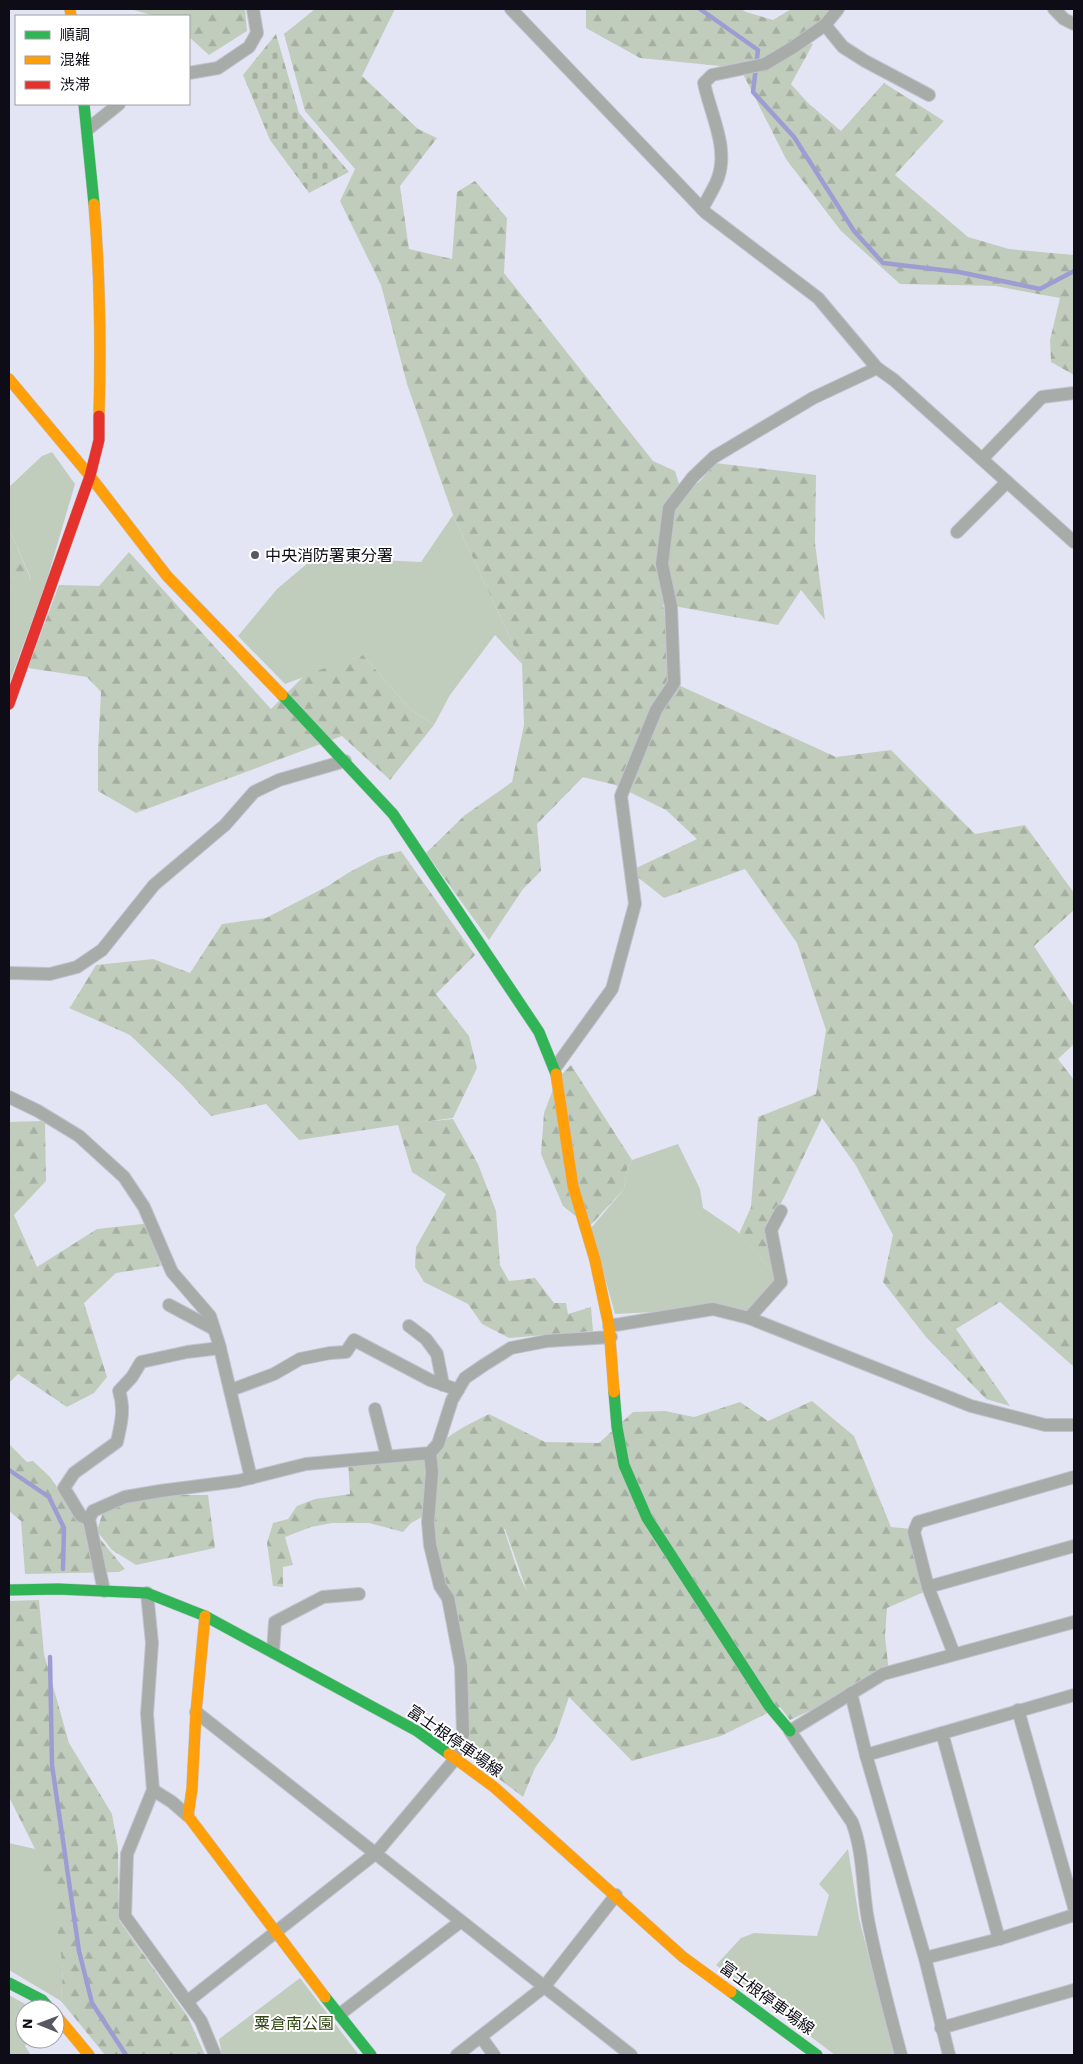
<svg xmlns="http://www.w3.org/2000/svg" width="1083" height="2064" viewBox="0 0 1083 2064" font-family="'Work Sans','Noto Sans JP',sans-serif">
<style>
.green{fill:#c1cdbc}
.forest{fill:url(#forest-firs);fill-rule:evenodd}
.cemetery{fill:url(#cemetery-stones)}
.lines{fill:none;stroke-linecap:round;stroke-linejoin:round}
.stream{stroke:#9e9dd3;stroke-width:4.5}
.street-casing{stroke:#c3c3cf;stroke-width:14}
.fast-casing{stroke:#c3c3cf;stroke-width:12}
.slow-casing{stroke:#c3c3cf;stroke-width:12}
.jam-casing{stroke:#c3c3cf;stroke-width:12}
.street{stroke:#a7aca8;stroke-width:12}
.fast{stroke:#30b455;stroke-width:11}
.slow{stroke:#ff9f0a;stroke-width:11}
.jam{stroke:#e5322d;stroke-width:11}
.poi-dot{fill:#585864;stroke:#fff;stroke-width:2}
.labels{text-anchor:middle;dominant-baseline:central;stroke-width:4;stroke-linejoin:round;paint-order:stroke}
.poi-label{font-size:16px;fill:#0d0c17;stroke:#fff;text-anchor:start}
.street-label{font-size:16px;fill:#0d0c17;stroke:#fff}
.park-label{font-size:16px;fill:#304613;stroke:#fff}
</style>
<defs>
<pattern id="forest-firs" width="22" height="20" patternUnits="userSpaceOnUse" patternTransform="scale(1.25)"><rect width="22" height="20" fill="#c1cdbc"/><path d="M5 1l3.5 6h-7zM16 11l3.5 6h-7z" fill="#a5afa1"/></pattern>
<pattern id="cemetery-stones" width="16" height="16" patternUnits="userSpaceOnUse" patternTransform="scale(1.25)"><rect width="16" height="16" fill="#c1cdbc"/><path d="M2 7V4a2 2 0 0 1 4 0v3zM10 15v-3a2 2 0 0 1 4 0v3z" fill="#a5afa1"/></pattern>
</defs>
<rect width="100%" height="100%" fill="#e4e5f4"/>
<!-- green -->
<g class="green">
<path d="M 52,452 L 75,484 L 46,583 L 9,684 L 9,591 L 31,579 L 9,528 L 9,487 L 42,456 Z"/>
<path d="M 453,515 L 522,664 L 495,635 L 450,695 L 434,725 L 409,708 L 363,655 L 285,684 L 238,636 L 277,589 L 315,557 L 421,562 Z"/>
<path d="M 678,1144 L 700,1189 L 703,1208 L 737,1231 L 774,1273 L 780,1283 L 751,1316 L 713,1309 L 615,1314 L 591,1228 L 624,1189 L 627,1169 L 632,1160 Z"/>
<path d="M 9,1843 L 35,1849 L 57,1900 L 63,1969 L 61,2001 L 9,1970 Z"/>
<path d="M 848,1849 L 859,1918 L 894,2055 L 835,2055 L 716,1965 L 741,1938 L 754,1933 L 817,1936 L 829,1895 L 819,1884 Z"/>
<path d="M 300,1978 L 359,2055 L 222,2055 L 219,2039 Z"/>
<path d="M 9,1995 L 34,2009 L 25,2009 L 25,2039 L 29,2039 L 25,2046 L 31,2055 L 9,2055 Z"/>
</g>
<!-- forest -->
<g class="forest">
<path d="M 130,9 L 245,9 L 247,31 L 209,55 L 189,37 L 189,16 L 155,16 Z"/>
<path d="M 315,9 L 395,9 L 362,76 L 418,129 L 437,138 L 400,186 L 409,249 L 452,259 L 457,192 L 475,181 L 507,218 L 504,273 L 653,461 L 675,471 L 683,497 L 702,479 L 715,463 L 816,475 L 815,543 L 825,620 L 801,590 L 778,625 L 663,604 L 674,683 L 836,757 L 891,750 L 975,834 L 1025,825 L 1074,893 L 1074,910 L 1034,946 L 1074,1007 L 1074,1044 L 1058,1059 L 1074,1080 L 1074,1367 L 1000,1302 L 956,1329 L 1010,1406 L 986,1399 L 926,1337 L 883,1282 L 893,1235 L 855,1164 L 822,1118 L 768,1231 L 774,1273 L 739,1234 L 751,1207 L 758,1117 L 816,1094 L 826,1030 L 797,943 L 745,869 L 664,898 L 630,871 L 697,839 L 666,810 L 615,785 L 583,777 L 537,824 L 541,871 L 523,889 L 489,940 L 426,853 L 465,815 L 512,782 L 524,725 L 522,664 L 453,515 L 407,384 L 381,285 L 340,201 L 355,169 L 305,111 L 284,34 Z"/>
<path d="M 586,9 L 741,9 L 746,12 L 773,20 L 791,9 L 828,9 L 833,14 L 809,43 L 813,44 L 791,84 L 808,103 L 841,131 L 884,83 L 944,121 L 895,175 L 968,237 L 1009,249 L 1074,255 L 1074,375 L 1051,362 L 1050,340 L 1060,298 L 995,286 L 900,284 L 841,231 L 786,159 L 740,68 L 640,58 L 586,28 Z"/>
<path d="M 9,528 L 31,580 L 9,591 Z"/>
<path d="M 129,552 L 271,709 L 305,675 L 363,655 L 409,708 L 434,725 L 390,780 L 342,736 L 136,813 L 98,791 L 98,749 L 101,692 L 87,677 L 28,668 L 59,585 L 99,586 Z"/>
<path d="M 401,851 L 475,955 L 436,994 L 469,1036 L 477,1068 L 453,1118 L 422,1122 L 453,1119 L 478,1164 L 496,1211 L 500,1265 L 509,1281 L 535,1278 L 554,1303 L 566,1303 L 568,1314 L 591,1307 L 593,1331 L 509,1338 L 482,1324 L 468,1304 L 424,1282 L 415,1267 L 416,1247 L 446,1194 L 412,1172 L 398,1125 L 299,1140 L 266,1104 L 211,1116 L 182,1085 L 130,1035 L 69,1008 L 71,1006 L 96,965 L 153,959 L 190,973 L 222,924 L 266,918 L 328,886 L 348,873 L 378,857 Z"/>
<path d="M 571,1065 L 632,1160 L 627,1169 L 624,1189 L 589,1227 L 563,1206 L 541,1154 L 544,1113 L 557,1079 Z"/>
<path d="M 45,1121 L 46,1181 L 14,1215 L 37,1267 L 97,1229 L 151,1223 L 161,1266 L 116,1273 L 84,1303 L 107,1377 L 94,1393 L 67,1407 L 18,1374 L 9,1383 L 9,1122 Z"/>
<path d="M 812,1401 L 854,1436 L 891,1527 L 912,1529 L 924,1592 L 887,1608 L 885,1636 L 889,1673 L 790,1720 L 780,1707 L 721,1736 L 632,1761 L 569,1697 L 555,1738 L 535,1768 L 523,1797 L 465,1753 L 467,1675 L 441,1589 L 426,1515 L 411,1523 L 403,1532 L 369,1523 L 332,1523 L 311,1527 L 285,1537 L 293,1565 L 283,1567 L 283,1587 L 273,1586 L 267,1543 L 273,1523 L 288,1519 L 297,1506 L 315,1499 L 350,1494 L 348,1461 L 431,1455 C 444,1435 468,1425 489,1414 L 545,1442 L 599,1443 L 633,1412 L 665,1411 L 694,1417 L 740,1402 L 768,1421 ZM 504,1529 L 505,1529 L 527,1591 L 519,1575 Z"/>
<path d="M 9,1444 L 27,1462 L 33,1461 L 50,1477 L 60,1491 L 125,1569 L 119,1572 L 25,1574 L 21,1521 L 9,1511 Z"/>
<path d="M 163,1495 L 208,1495 L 215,1548 L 136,1565 L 112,1550 L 97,1531 L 102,1515 L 125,1501 Z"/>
<path d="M 39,1600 L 44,1654 L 69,1743 L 112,1814 L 118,1848 L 119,1920 L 188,2017 L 205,2055 L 105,2055 L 61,2001 L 63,1969 L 53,1898 L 35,1849 L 9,1797 L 9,1601 Z"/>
</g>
<!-- cemetery -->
<path class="cemetery" d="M 276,34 L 299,113 L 349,172 L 309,193 L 270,140 L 243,75 Z"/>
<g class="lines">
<!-- stream -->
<g class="stream">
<path d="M 700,9 L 758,50 L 753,92 L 794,137 L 854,231 L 883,263 L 959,272 L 1040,289 L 1074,271"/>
<path d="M 9,1470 L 49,1497 L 64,1528 L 63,1569"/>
<path d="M 50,1657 L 52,1765 L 79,1951 L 92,2003 L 126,2055"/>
</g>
<defs>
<g id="street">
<path d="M 511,9 L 706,213 L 818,298 L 877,368 L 894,380 L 1074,542"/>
<path d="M 1054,9 L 1064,19 L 1074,24"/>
<path d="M 825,25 L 843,47 L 865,61 L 929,95"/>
<path d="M 189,73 L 218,68 L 249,47 L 257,33 L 253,9"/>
<path d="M 88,129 L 119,104"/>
<path d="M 702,209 C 707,199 714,189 718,178 C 729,147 710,113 704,83 L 712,75 L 765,64 L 792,48 L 825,25 L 838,9"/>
<path d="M 982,459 L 1042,397 L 1074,393"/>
<path d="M 957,532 L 1007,482"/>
<path d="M 9,973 L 50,974 L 77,967 L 102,950 L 154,885 L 225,825 L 254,792 L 279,780 L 345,761"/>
<path d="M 555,1068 L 612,989 L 635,904 L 621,796 L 656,710 L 674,683 L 671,606 L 662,564 L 669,508 L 693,477 L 714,457 L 813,398 L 877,368"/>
<path d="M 9,1097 L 38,1111 L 79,1136 L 124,1177 L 144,1207 L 172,1272 L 210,1316 L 219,1344 L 251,1478"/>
<path d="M 169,1305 L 214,1329"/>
<path d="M 749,1318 L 781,1282 L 771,1230 L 781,1211"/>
<path d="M 409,1326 L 426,1339 L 437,1354 L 443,1385"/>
<path d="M 609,1326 L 713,1309 L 749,1318 L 971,1406 L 1045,1425 L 1074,1425"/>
<path d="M 231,1390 L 274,1374 L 300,1359 L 330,1353 L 346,1352 L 354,1340 L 430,1380 L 458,1390"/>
<path d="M 375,1409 L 387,1456"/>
<path d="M 89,1519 L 81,1516 L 64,1488 L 74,1473 L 117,1442 C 121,1424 125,1409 119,1391 L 132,1377 L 141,1362 L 187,1352 L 220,1348"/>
<path d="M 928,1587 L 1074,1546"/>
<path d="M 104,1591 L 89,1519 L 93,1511 L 125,1497 L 160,1491 L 238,1481 L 306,1464 L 430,1453 L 438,1444 L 452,1400 L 465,1378 L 484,1365 L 511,1348 L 547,1341 L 611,1337"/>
<path d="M 147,1593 L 152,1643 L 147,1714 L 153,1790"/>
<path d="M 273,1652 L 275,1622 L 323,1597 L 359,1594"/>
<path d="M 954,1654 L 928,1587 L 914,1532 L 918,1522 L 1074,1477"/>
<path d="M 851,1693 L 866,1755 L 925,1958 L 949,2055"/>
<path d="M 1018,1710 L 1074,1907"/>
<path d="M 196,1712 L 631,2055"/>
<path d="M 942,1733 L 999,1939"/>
<path d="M 866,1755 L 1074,1695"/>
<path d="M 188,1816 L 172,1802 L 153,1790 L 127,1854 L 125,1916 L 201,2021 L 215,2055"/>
<path d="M 925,1958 L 999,1939 L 1074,1915"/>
<path d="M 188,2001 L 376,1853 L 456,1758 L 463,1734 L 461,1666 L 448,1598 L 440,1586 L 430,1545 L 428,1522 L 432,1472 L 430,1453"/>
<path d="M 340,2014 L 460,1922"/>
<path d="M 941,2028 L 1074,1990"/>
<path d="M 481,2037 L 494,2055"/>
<path d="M 457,2055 L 544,1987 L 616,1895"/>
<path d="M 901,2055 C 889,2010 877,1966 868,1920 C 862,1888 864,1853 852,1822 L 790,1731 L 883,1674 L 1074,1622"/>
</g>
<g id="fast">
<path d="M 84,104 L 94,204"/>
<path d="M 282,695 L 393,814 L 539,1032 L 556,1074"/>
<path d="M 614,1392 L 617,1427 L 624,1465 L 647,1518 L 769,1706 L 790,1731"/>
<path d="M 9,1590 L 58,1589 L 147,1593 L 205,1616 L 417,1731 L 449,1754"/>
<path d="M 9,1983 L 42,2000 L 50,2009"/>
<path d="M 731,1992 L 817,2055"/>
<path d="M 325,1997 L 371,2055"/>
</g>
<g id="slow">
<path d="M 70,9 L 71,16"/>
<path d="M 94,204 C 100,275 101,345 99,416"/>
<path d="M 9,379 L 90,476 L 167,576 L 282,695"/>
<path d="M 556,1074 L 573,1186 L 595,1260 L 609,1326 L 614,1392"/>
<path d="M 205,1616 L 196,1712 L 192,1789 L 188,1816 L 325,1997"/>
<path d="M 449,1754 L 494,1787 L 683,1957 L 731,1992"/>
<path d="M 55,2014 L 89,2055"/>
</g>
<path id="jam" d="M 9,704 L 90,476 L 99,440 L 99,416"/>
</defs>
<!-- street casing -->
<use href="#street" class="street-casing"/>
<!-- fast casing -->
<use href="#fast" class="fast-casing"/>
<!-- slow casing -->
<use href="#slow" class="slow-casing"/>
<!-- jam casing -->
<use href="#jam" class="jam-casing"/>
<!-- street -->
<use href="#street" class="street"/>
<!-- fast -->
<use href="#fast" class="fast"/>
<!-- slow -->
<use href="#slow" class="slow"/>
<!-- jam -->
<use href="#jam" class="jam"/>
</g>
<!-- markers -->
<circle class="poi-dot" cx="255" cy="555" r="5"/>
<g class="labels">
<!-- poi labels -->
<g class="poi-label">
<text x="265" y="555">中央消防署東分署</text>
</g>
<!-- street labels -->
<g class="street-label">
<text transform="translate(455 1741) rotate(35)">富士根停車場線</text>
<text transform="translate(767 1998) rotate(36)">富士根停車場線</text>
</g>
<!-- park labels -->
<g class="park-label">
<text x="294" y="2023">粟倉南公園</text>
</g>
</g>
<!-- border -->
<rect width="1083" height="2064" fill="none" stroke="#0d0c17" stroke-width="20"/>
<!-- legend -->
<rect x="15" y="15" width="175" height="90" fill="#ffffff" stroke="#9e9ea2"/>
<rect x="25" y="31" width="25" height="8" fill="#30b455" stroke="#9e9ea2"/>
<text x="60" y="40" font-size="15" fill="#0d0c17">順調</text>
<rect x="25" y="56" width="25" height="8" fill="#ff9f0a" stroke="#9e9ea2"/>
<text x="60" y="65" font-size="15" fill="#0d0c17">混雑</text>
<rect x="25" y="81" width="25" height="8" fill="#e5322d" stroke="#9e9ea2"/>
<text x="60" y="90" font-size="15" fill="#0d0c17">渋滞</text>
<!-- north arrow -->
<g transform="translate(40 2024) rotate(271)"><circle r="24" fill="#ffffff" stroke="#9e9ea2"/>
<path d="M0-4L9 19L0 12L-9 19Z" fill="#585864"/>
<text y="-8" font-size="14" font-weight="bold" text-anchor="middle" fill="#0d0c17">N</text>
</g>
</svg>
